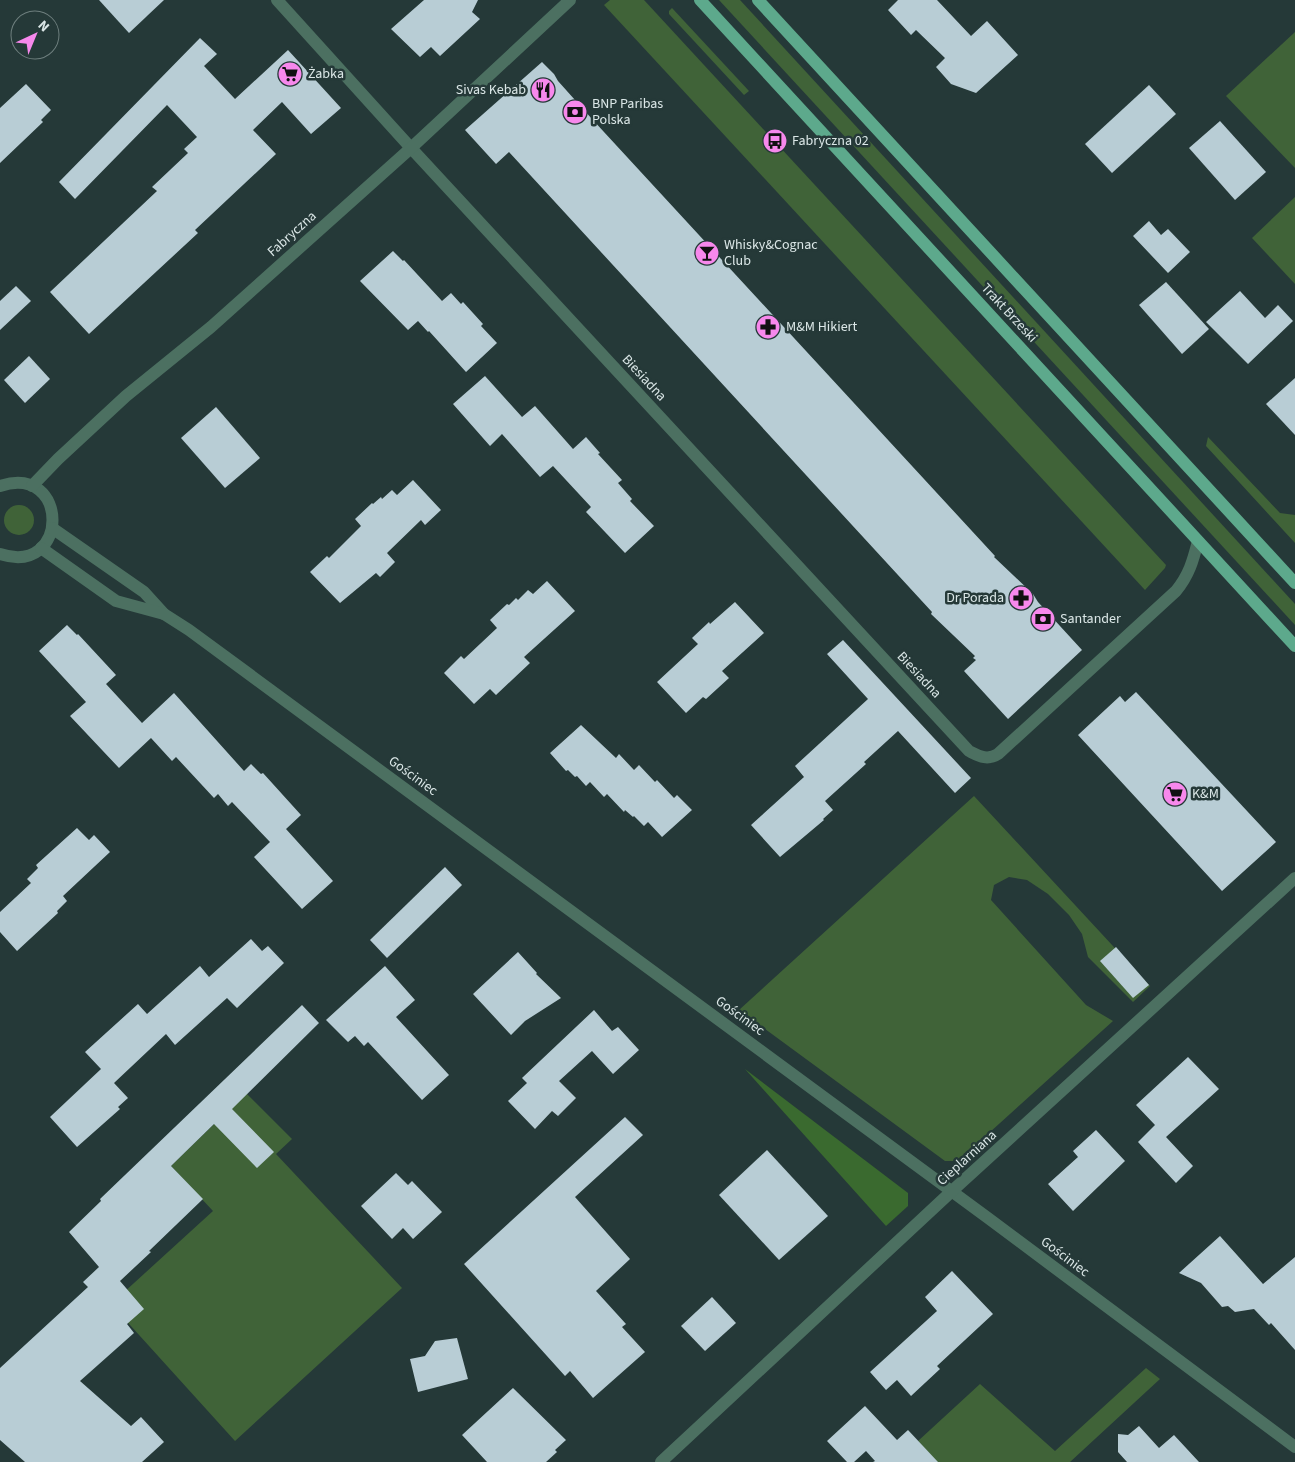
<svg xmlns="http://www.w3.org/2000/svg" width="1295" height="1462" viewBox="0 0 1295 1462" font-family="'Source Sans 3',sans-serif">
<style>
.green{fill:#406338}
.forest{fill:#3a6a2f}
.building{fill:#b8cdd5}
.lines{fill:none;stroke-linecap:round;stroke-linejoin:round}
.minor{stroke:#4c7061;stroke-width:12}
.major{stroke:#5da98c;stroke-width:12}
.labels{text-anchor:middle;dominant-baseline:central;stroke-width:5;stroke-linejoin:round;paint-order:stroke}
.poi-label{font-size:14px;fill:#dbe7e7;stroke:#253938;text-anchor:start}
.street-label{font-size:14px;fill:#dbe7e7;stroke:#253938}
</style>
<rect width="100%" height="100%" fill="#253938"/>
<!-- green -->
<g class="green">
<path d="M 610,0 L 644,0 L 1166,565 L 1165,568 L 1145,590 L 604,5 Z"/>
<path d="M 719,0 L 740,0 L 1295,604 L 1295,625 Z"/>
<path d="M 672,8 L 749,91 L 744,95 L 669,14 L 669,11 Z"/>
<path d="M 1295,32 L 1295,168 L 1226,96 Z"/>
<path d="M 1295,197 L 1295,284 L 1252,238 Z"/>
<path d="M 1208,437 L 1280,513 L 1295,515 L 1295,543 L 1206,446 Z"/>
<circle cx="19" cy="520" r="15"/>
<path d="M 974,796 L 1150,986 L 1133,1002 L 1088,957 L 1082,934 L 1069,915 L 1048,894 L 1027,880 L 1009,877 L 994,885 L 991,900 L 1086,1005 L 1113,1021 L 958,1161 L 945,1161 L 739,1010 Z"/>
<path d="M 246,1093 L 292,1139 L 276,1154 L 402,1288 L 235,1441 L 111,1304 L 213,1211 L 171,1166 Z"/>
<path d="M 1146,1368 L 1160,1379 L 1070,1462 L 937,1462 L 918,1441 L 980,1384 L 1055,1451 Z"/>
</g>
<!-- forest -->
<path class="forest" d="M 745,1069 L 908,1193 L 908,1206 L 886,1226 Z"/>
<!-- building -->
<g class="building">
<path d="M 99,0 L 164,0 L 129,33 Z"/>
<path d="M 424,0 L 478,0 L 472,12 L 480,19 L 440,56 L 431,47 L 420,57 L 391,29 Z"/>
<path d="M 898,0 L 937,0 L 971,36 L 987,21 L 1018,55 L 976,93 L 951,84 L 936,67 L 945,58 L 916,30 L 911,35 L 888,10 Z"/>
<path d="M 200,38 L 217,54 L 204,66 L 235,99 L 288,50 L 341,108 L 311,134 L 282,102 L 253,130 L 276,154 L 195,230 L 198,233 L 89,334 L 50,292 L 157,191 L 152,187 L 188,153 L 184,149 L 197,137 L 167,105 L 75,199 L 59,182 Z"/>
<path d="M 542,62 L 554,74 L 558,81 L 592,119 L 995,556 L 994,557 L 1033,594 L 1038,602 L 1082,650 L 1008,719 L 964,671 L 976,660 L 973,658 L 975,656 L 931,614 L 932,612 L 509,152 L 496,164 L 465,130 Z"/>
<path d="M 26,84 L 51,110 L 41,120 L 43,122 L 0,163 L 0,108 Z"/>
<path d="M 1149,85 L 1176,114 L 1112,173 L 1085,144 Z"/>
<path d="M 1220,121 L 1266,172 L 1235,200 L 1189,148 Z"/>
<path d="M 1149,221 L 1161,235 L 1168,229 L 1190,252 L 1168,273 L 1133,236 Z"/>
<path d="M 393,251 L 403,261 L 404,260 L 442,301 L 451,293 L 461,304 L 463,302 L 483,324 L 481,326 L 497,343 L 466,372 L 429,331 L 428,332 L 418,321 L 408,330 L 360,281 Z"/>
<path d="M 1166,282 L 1209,329 L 1182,354 L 1139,305 Z"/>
<path d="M 16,286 L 31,301 L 0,330 L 0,301 Z"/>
<path d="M 1240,291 L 1265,318 L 1278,305 L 1293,321 L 1248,364 L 1206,322 Z"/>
<path d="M 29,356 L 50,379 L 25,403 L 4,380 Z"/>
<path d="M 485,376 L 522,417 L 535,406 L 573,449 L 586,437 L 600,453 L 598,454 L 622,480 L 618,483 L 632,499 L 630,501 L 654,526 L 625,553 L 586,512 L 591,507 L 553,466 L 540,477 L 502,434 L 490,446 L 453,404 Z"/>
<path d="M 1295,378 L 1295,435 L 1266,404 Z"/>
<path d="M 216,407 L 260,458 L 225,488 L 181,438 Z"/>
<path d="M 413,480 L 441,510 L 425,525 L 421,520 L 387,553 L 395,562 L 380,577 L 376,573 L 340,603 L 310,572 L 327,556 L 329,558 L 361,526 L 355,519 L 372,503 L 373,504 L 381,497 L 382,499 L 392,490 L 397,495 Z"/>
<path d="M 547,581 L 575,611 L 524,657 L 530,663 L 496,695 L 490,689 L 474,704 L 444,673 L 461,656 L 464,659 L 497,628 L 490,620 L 507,604 L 509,605 L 516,598 L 518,600 L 528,590 L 533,594 Z"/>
<path d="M 735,602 L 764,633 L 722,671 L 729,678 L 706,699 L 703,697 L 686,713 L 657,682 L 698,644 L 692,638 L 709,622 L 710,624 Z"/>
<path d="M 67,625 L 77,635 L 78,634 L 116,675 L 106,684 L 142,723 L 174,693 L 244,771 L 251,764 L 261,774 L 263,773 L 301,815 L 286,829 L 333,881 L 302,909 L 254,857 L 270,842 L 232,802 L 228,806 L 218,794 L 214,798 L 176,757 L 172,761 L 151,738 L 119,768 L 70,716 L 86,702 L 39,651 Z"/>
<path d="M 843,640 L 971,778 L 955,793 L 898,731 L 864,762 L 866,764 L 825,801 L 833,810 L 823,819 L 824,820 L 780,857 L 751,825 L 804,777 L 795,766 L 868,699 L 827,654 Z"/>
<path d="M 1136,692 L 1276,842 L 1222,891 L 1078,735 L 1120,696 L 1125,702 Z"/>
<path d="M 581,725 L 616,758 L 619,754 L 634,770 L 639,765 L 655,782 L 657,780 L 674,798 L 677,795 L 692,810 L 662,837 L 648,822 L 644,826 L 634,816 L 633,817 L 625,810 L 624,812 L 607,794 L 604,797 L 590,782 L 586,786 L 577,776 L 575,777 L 568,770 L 566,771 L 550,753 Z"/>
<path d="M 77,828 L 89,840 L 94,835 L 110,852 L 63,896 L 67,901 L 57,911 L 58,913 L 17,951 L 0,932 L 0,912 L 31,883 L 27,879 L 38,868 L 36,865 Z"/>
<path d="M 445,867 L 462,885 L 387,958 L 370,940 Z"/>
<path d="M 251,939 L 262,951 L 268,946 L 284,963 L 237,1008 L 227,998 L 175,1045 L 166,1034 L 114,1083 L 128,1098 L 118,1107 L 120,1109 L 77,1147 L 50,1117 L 101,1069 L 85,1052 L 138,1004 L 147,1014 L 200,966 L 209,977 Z"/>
<path d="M 1116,947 L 1149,985 L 1133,998 L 1100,961 Z"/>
<path d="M 518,952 L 537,973 L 536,974 L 561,998 L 525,1021 L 511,1035 L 473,994 Z"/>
<path d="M 385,966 L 415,1000 L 396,1017 L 449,1075 L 422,1100 L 368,1042 L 364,1046 L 355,1036 L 348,1042 L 326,1020 Z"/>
<path d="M 302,1005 L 319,1023 L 232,1109 L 274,1152 L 257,1168 L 214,1124 L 171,1166 L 203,1199 L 149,1251 L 151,1252 L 120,1281 L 144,1309 L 127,1324 L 134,1333 L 80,1381 L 131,1426 L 141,1417 L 164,1442 L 142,1462 L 25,1462 L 0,1440 L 0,1368 L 88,1287 L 83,1282 L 99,1267 L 69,1232 L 101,1201 L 100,1199 Z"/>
<path d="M 594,1010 L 612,1031 L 618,1027 L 639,1050 L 613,1074 L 592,1051 L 559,1081 L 576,1098 L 558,1116 L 552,1111 L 535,1129 L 508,1101 L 527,1083 L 522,1078 Z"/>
<path d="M 1188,1057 L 1219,1089 L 1166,1137 L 1193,1166 L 1176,1183 L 1138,1142 L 1155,1125 L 1136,1105 Z"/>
<path d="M 625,1117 L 643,1135 L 575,1197 L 630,1259 L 596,1291 L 626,1324 L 622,1327 L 645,1352 L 593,1398 L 570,1371 L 565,1376 L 464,1264 Z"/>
<path d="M 1096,1130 L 1125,1161 L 1073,1211 L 1048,1184 L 1078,1157 L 1073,1151 Z"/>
<path d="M 767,1150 L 828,1216 L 779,1260 L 719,1195 Z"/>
<path d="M 396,1173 L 408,1185 L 412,1181 L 442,1212 L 413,1239 L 403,1228 L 392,1239 L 361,1206 Z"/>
<path d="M 1220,1236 L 1263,1284 L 1295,1257 L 1295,1350 L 1271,1323 L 1269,1325 L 1254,1309 L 1235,1312 L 1228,1306 L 1222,1307 L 1201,1283 L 1179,1273 Z"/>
<path d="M 952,1271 L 993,1314 L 937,1366 L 940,1369 L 911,1396 L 897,1380 L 886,1390 L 870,1372 L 937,1311 L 925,1297 Z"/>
<path d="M 712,1297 L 736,1323 L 705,1351 L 681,1326 Z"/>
<path d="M 457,1338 L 468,1379 L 418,1392 L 410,1359 L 425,1356 L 435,1341 Z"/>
<path d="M 513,1388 L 566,1440 L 555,1450 L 557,1452 L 546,1462 L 487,1462 L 462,1435 Z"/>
<path d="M 865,1406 L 897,1440 L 908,1430 L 938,1462 L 873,1462 L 875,1461 L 866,1451 L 854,1462 L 847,1462 L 827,1441 Z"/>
<path d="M 1139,1426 L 1159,1448 L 1174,1435 L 1199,1462 L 1127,1462 L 1118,1452 L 1118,1434 L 1128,1435 Z"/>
</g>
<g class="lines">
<!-- minor -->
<g class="minor">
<path d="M 277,0 L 411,148 L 969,751 C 979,756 987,761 998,754 L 1176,591 C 1189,575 1193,561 1198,541"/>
<path d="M 0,486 C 70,463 70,577 0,554"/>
<path d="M 32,486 L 58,459 L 126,396 L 211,327 L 411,148 L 570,0"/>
<path d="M 52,528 L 144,592 L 164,614"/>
<path d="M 41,548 L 116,601 L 164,614 L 189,630 L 988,1218 L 1295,1447"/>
<path d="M 661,1462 L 952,1191 L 1295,878"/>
</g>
<!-- major -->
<g class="major">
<path d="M 700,0 L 1295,646"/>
<path d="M 758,0 L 1295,583"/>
</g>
</g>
<!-- icons -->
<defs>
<symbol id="supermarket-disc" viewBox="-11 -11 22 22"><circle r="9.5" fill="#f788ec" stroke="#253938"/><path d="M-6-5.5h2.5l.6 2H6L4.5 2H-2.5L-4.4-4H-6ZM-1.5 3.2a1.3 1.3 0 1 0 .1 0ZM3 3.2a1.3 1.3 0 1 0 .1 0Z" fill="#111"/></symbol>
<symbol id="restaurant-disc" viewBox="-11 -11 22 22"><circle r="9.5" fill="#f788ec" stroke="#253938"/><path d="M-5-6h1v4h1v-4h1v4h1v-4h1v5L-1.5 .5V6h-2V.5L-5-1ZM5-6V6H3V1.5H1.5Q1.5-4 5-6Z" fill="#111"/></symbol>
<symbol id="bank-disc" viewBox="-11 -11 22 22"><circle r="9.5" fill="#f788ec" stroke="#253938"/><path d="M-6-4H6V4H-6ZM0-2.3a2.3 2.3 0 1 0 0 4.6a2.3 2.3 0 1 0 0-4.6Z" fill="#111"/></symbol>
<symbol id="bus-disc" viewBox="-11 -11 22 22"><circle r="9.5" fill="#f788ec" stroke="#253938"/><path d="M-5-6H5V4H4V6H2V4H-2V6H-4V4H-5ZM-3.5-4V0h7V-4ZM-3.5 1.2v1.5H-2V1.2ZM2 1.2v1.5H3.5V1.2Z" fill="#111"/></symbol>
<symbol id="bar-disc" viewBox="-11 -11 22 22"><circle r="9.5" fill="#f788ec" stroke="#253938"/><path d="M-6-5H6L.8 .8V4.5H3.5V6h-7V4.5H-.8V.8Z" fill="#111"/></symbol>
<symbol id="pharmacy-disc" viewBox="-11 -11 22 22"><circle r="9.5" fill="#f788ec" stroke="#253938"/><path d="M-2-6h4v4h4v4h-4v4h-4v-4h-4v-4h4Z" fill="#111"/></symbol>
</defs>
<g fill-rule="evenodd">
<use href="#supermarket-disc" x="276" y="60" width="28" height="28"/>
<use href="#restaurant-disc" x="529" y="76" width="28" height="28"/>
<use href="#bank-disc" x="561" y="98" width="28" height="28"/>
<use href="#bus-disc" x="761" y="127" width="28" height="28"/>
<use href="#bar-disc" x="693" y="239" width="28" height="28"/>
<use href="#pharmacy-disc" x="754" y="313" width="28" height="28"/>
<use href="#pharmacy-disc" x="1007" y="584" width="28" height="28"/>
<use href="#bank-disc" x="1029" y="605" width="28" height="28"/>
<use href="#supermarket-disc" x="1161" y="780" width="28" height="28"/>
</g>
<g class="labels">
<!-- poi labels -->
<g class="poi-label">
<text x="308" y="74">Żabka</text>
<text x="526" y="90" text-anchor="end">Sivas Kebab</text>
<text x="592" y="104">BNP Paribas<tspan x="592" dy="16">Polska</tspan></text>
<text x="792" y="141">Fabryczna 02</text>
<text x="724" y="245">Whisky&amp;Cognac<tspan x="724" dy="16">Club</tspan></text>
<text x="786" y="327">M&amp;M Hikiert</text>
<text x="1004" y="598" text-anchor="end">Dr Porada</text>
<text x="1060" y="619">Santander</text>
<text x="1192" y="794">K&amp;M</text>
</g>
<!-- street labels -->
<g class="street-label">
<text transform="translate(292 234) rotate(-42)">Fabryczna</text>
<text transform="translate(1009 313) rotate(47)">Trakt Brzeski</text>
<text transform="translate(644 378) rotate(47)">Biesiadna</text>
<text transform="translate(919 675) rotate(47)">Biesiadna</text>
<text transform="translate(413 776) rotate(36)">Gościniec</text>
<text transform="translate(740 1016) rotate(36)">Gościniec</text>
<text transform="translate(967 1158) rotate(-42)">Cieplarniana</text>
<text transform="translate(1065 1257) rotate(37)">Gościniec</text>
</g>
</g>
<!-- north arrow -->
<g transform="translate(35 35) rotate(44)"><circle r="24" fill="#253938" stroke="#6e7f7e"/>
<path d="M0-4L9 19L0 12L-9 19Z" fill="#f788ec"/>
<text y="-8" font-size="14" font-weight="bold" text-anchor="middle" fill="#dbe7e7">N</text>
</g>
</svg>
